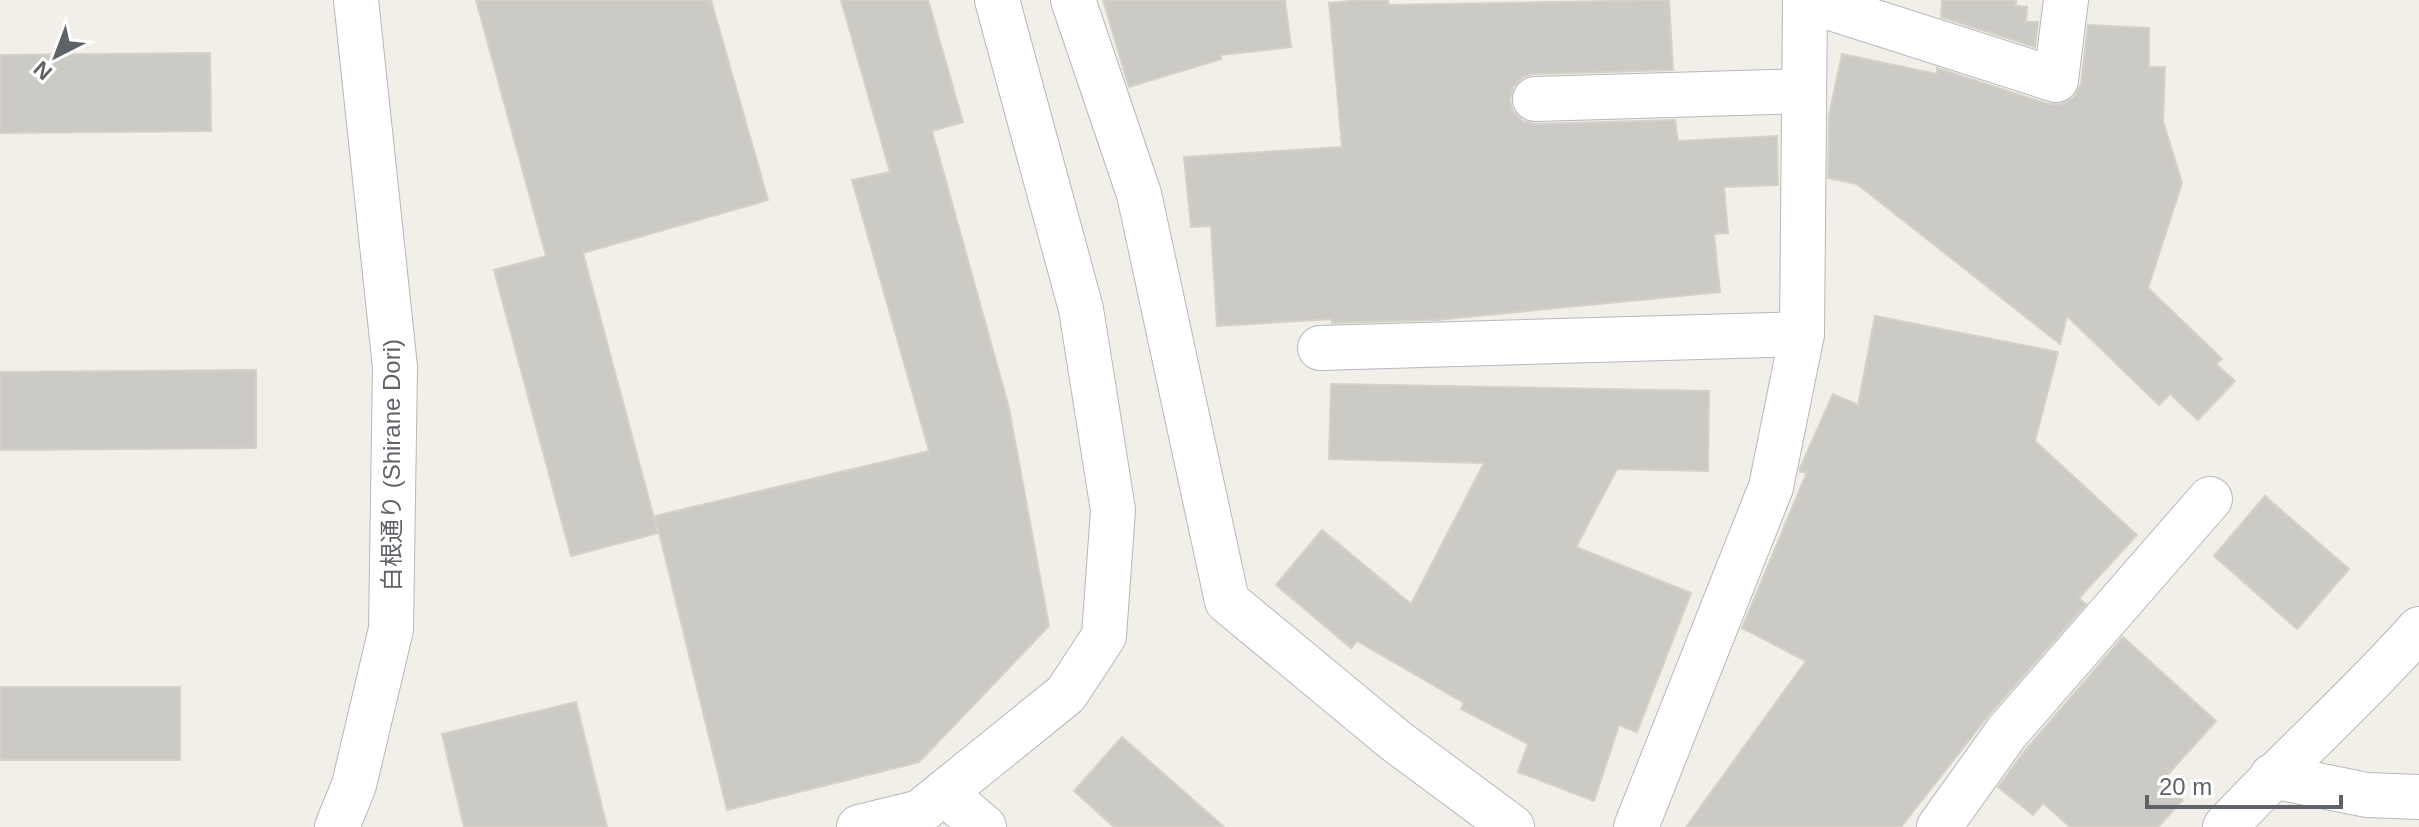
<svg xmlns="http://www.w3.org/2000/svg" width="2419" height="827" viewBox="0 0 2419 827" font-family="Helvetica,'Noto Sans JP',sans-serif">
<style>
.building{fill:#cccac5;stroke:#d6d1c6;stroke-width:2}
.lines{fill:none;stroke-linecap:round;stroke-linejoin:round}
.minor-casing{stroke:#b5b8bc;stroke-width:46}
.minor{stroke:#fff;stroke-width:44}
.labels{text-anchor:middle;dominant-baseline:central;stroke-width:6;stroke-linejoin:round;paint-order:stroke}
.street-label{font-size:24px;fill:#5f6368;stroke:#fff}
</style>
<rect width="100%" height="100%" fill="#f1efe8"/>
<!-- building -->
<g class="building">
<path d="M 476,0 L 711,0 L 768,200 L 583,253 L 658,533 L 571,556 L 494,270 L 546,256 Z"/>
<path d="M 841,0 L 928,0 L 963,122 L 932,131 L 1009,408 L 1049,626 L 919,762 L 727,810 L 655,516 L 929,451 L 852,180 L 890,172 Z"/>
<path d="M 1103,0 L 1285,0 L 1291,47 L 1221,55 L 1221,59 L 1129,87 Z"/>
<path d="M 1362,0 L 1388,0 L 1389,5 L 1669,0 L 1673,70 L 1533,74 L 1523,77 L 1513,87 L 1510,101 L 1513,111 L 1523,121 L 1535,124 L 1675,120 L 1678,141 L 1777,136 L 1778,185 L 1724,187 L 1728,233 L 1714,234 L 1720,292 L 1436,320 L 1332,323 L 1332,319 L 1217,326 L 1211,226 L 1191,227 L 1184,157 L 1342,147 L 1329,3 Z"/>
<path d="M 1942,0 L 2016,0 L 2016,6 L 2027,7 L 2026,22 L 2038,22 L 2035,47 L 1941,17 Z"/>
<path d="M 2088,25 L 2149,28 L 2149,67 L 2165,67 L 2163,121 L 2182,183 L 2148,288 L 2222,359 L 2216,364 L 2235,381 L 2198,420 L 2170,394 L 2159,405 L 2067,316 L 2060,344 L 1857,184 L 1828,178 L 1829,115 L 1842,54 L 1937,74 L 1937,68 L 2048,104 L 2062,104 L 2074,97 L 2081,84 Z"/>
<path d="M 210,53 L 211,131 L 0,133 L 0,55 Z"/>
<path d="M 1875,316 L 2058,352 L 2035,441 L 2137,535 L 2079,598 L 2086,604 L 1988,716 L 1901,827 L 1686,827 L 1806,661 L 1742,628 L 1807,472 L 1800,472 L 1800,468 L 1833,394 L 1858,405 Z"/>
<path d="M 256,370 L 256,448 L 0,450 L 0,372 Z"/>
<path d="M 1331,384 L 1709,391 L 1708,471 L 1617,469 L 1576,547 L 1691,593 L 1637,732 L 1619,725 L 1594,801 L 1518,772 L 1528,744 L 1461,709 L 1464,703 L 1357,641 L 1351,648 L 1276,585 L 1322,530 L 1411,604 L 1484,463 L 1329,459 Z"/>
<path d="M 2265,496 L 2349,569 L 2297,629 L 2214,556 Z"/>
<path d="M 2123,637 L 2216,721 L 2162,781 L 2183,800 L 2158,827 L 2070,827 L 2043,803 L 2033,815 L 1998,787 L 2027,748 Z"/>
<rect x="0" y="687" width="180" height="73"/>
<path d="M 576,702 L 607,827 L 464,827 L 442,734 Z"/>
<path d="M 1122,737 L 1224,827 L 1114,827 L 1074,791 Z"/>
</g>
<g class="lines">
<defs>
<g id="minor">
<path d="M 1073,0 L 1139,194 L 1227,601 L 1396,741 L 1512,827"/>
<path d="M 1806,0 L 2056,80 L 2066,0"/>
<path d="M 1535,99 L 1804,91"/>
<path d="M 1320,348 L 1802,334"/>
<path d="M 2272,776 L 2367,795 L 2419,797"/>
<path d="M 944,793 L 984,827"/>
<path d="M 337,827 L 354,785 L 391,629 L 395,367 L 356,0"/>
<path d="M 859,827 L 920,812 L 1066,694 L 1104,636 L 1113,510 L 1081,309 L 997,0"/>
<path d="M 1636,827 L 1771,487 L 1802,334 L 1805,0"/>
<path d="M 1939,827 L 2007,732 L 2210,499"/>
<path d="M 2225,827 C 2288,759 2358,698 2419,629"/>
</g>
</defs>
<!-- minor casing -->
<use href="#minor" class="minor-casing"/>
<!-- minor -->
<use href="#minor" class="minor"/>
</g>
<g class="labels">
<!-- street labels -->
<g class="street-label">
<text transform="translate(391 465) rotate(-90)">白根通り (Shirane Dori)</text>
</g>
</g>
<!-- north arrow -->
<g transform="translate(56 56) rotate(222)" stroke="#ffffff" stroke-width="6" paint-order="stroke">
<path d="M0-6L14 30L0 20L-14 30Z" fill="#5f6368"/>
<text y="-12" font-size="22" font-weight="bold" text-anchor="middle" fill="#5f6368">N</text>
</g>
<!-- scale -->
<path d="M2147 795v12h194v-12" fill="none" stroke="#5f6368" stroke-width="4"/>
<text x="2159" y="795" font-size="24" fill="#5f6368" stroke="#ffffff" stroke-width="6" paint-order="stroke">20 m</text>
</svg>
